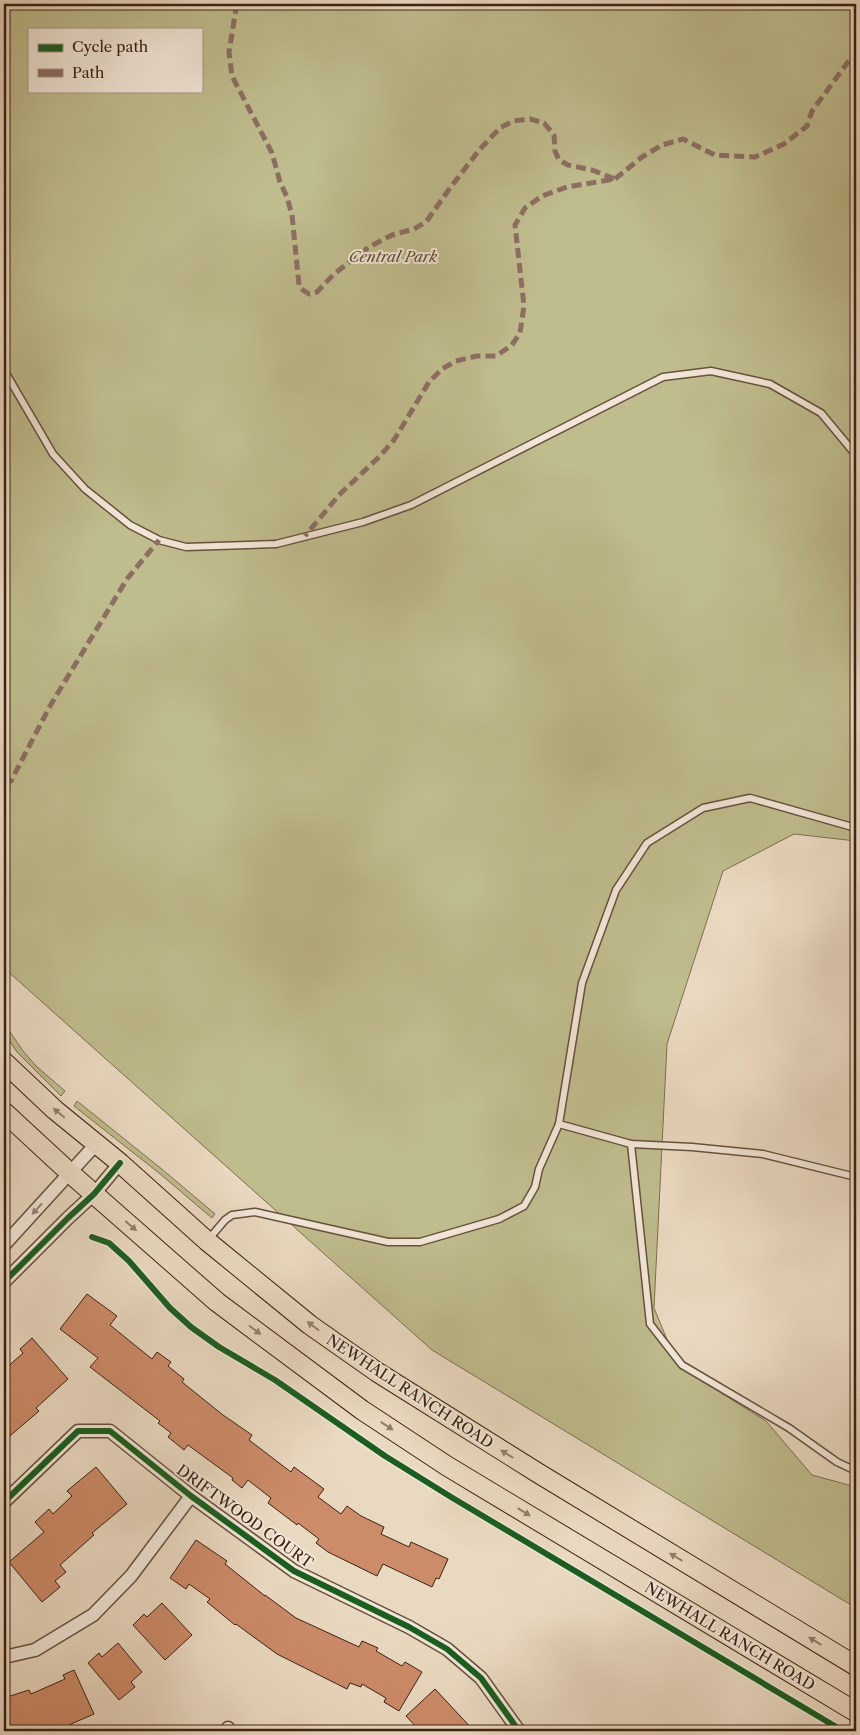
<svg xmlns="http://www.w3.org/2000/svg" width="860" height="1735" viewBox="0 0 860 1735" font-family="'Libre Caslon Text',serif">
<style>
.green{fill:#bfbc8d;stroke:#7e6f50;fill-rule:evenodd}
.building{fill:#cc8b69;stroke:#3d2213}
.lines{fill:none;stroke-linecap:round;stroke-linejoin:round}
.service-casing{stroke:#68503e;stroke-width:9}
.minor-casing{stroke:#68503e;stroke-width:15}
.primary-casing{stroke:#3d2213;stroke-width:21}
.service{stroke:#f1e6d7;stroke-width:6}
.minor{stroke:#f1e6d7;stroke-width:12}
.primary{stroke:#ead9c1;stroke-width:19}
.quiet{stroke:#8d6e63;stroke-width:5;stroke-dasharray:10 5;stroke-linecap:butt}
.cycleway-casing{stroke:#f1e6d7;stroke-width:9}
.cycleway{stroke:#1b5e20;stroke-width:6}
.oneway{fill:#947e6a}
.oneway2{fill:#978475}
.labels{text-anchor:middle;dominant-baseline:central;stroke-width:4;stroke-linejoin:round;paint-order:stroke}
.park-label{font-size:15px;font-style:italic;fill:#5e4832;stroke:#f1e6d7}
.street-label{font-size:15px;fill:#3d2213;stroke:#f1e6d7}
</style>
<rect width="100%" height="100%" fill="#ead9c1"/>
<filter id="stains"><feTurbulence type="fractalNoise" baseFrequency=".004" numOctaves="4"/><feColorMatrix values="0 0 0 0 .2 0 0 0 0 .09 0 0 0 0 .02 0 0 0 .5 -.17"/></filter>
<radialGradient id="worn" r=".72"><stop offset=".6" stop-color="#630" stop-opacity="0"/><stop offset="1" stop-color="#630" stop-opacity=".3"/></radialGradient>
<!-- green -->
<g class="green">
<path d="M 4,4 L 856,4 L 856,841 L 794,834 L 723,871 L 667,1044 L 654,1308 L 678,1366 L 766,1421 L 812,1475 L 856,1487 L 856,1608 L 432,1350 L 4,968 ZM 29,29 L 201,29 L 201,91 L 29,91 Z"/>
<path d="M 4,1023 L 23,1051 L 36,1066 L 65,1091 L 61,1096 L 17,1052 L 4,1033 Z"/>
<path d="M 77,1101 L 163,1170 L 215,1214 L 212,1218 L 159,1173 L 74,1106 Z"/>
</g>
<!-- building -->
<g class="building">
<path d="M 87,1294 L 117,1316 L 110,1325 L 152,1359 L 157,1352 L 171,1362 L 168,1366 L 184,1379 L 182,1382 L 223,1415 L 252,1435 L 249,1440 L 291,1472 L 294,1467 L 324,1489 L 318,1497 L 341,1514 L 347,1506 L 361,1516 L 384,1527 L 381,1534 L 409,1547 L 411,1542 L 448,1559 L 439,1579 L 436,1578 L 432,1587 L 383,1564 L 377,1576 L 328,1552 L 316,1543 L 319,1539 L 298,1523 L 297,1525 L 268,1503 L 271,1498 L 248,1480 L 242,1488 L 232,1480 L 233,1478 L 188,1445 L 184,1450 L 168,1437 L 171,1433 L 158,1423 L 160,1421 L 90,1367 L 98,1358 L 60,1329 Z"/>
<path d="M 32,1338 L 68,1379 L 36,1408 L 39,1411 L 4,1441 L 4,1370 L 23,1353 L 20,1349 Z"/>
<path d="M 96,1467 L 127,1504 L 92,1533 L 94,1535 L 60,1565 L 66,1572 L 55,1581 L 60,1587 L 42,1602 L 9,1562 L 44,1532 L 35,1522 L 49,1509 L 53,1514 L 72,1496 L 67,1491 Z"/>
<path d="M 196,1540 L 227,1561 L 225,1564 L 265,1596 L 265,1595 L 296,1618 L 359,1647 L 362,1641 L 378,1648 L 376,1651 L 402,1666 L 405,1662 L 422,1672 L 399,1711 L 384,1702 L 386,1698 L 362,1684 L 361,1687 L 350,1683 L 347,1689 L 277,1654 L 236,1624 L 235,1625 L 207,1602 L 210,1599 L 189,1584 L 186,1589 L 170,1578 Z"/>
<path d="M 162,1603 L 192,1635 L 165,1660 L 133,1625 L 144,1614 L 147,1617 Z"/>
<path d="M 118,1643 L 142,1672 L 131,1682 L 135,1687 L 119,1700 L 88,1663 L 99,1653 L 102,1657 Z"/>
<path d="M 74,1670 L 94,1714 L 55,1731 L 6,1731 L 4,1726 L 4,1698 L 29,1690 L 31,1694 L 65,1679 L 63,1675 Z"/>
<path d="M 435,1689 L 474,1731 L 420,1731 L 406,1716 Z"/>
</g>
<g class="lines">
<defs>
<g id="service">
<path d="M 4,370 L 53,454 L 85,489 L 130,525 L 159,540 L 186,547 L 276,544 L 363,522 L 411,505 L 663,377 L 711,371 L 770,384 L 821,413 L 856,455"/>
<path d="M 559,1124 L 631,1144 L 692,1147 L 763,1154 L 856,1177"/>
<path d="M 631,1144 L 650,1324 L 682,1365 L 789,1428 L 837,1462 L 856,1471"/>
<path d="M 208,1240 L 225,1220 L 232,1215 L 255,1212 L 388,1242 L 420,1242 L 499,1219 L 524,1206 L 535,1187 L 539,1169 L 559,1124 L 582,983 L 616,890 L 647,843 L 703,808 L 750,798 L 856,828"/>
</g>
<g id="minor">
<path d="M 4,1245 L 97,1143"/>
<path d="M 4,1282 L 68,1218 L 94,1194 L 120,1163"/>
<path d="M 4,1502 L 78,1431 L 110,1431 L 191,1496 L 294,1571 L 409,1627 L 447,1649 L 481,1678 L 519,1731"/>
<path d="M 4,1657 L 35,1650 L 93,1615 L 131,1576 L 191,1496"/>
<path d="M 228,1728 L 228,1731"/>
</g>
<g id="primary">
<path d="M 4,1062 L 55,1110 L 120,1163 L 207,1241 L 310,1325 L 377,1372 L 538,1473 L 856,1666"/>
<path d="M 4,1112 L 70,1173 L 217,1302 L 362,1410 L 447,1466 L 856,1712"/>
</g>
</defs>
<!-- service casing -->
<use href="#service" class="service-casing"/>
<!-- minor casing -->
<use href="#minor" class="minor-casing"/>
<!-- primary casing -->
<use href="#primary" class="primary-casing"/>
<!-- service -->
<use href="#service" class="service"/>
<!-- minor -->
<use href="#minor" class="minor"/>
<!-- primary -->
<use href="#primary" class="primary"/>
<!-- quiet -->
<g class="quiet">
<path d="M 235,4 L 236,9 L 229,52 L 232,76 L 272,153 L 280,182 L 287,197 L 292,215 L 299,285 L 303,290 L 309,294 L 317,292 L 334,274 L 369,247 L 392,235 L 414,229 L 426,222 L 450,188 L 480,149 L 500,128 L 513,121 L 530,119 L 544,123 L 554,135 L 555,151 L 559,160 L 568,165 L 592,170 L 615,179 L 567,187 L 542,196 L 525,208 L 515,225 L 524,306 L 520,333 L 512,345 L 496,356 L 477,356 L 456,361 L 442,369 L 429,382 L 394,440 L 379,457 L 339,495 L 305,536"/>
<path d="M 615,179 L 642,157 L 662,145 L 683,139 L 715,155 L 755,157 L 784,144 L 807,126 L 812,111 L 856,51"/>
<path d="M 4,779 L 11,781 L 50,706 L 127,579 L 159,540"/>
<path d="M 4,794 L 11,781"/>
</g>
<defs>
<g id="cycleway">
<path d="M 92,1237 L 109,1243 L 129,1261 L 170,1308 L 191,1327 L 219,1347 L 275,1380 L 385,1456 L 451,1497 L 843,1731"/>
<path d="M 4,1282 L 68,1218 L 94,1194 L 120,1163"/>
<path d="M 4,1502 L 78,1431 L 110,1431 L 191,1496 L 294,1571 L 409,1627 L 447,1649 L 481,1678 L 519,1731"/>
</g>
</defs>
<!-- cycleway casing -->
<use href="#cycleway" class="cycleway-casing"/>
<!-- cycleway -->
<use href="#cycleway" class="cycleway"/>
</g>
<!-- one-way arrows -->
<defs><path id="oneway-solid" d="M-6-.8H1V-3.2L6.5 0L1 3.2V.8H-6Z" transform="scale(1.25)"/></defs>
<g class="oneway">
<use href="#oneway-solid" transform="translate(59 1113) rotate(-140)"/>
<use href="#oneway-solid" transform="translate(131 1226) rotate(41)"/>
<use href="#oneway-solid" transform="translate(313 1326) rotate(-143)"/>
<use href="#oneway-solid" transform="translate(255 1330) rotate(37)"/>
<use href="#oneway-solid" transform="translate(387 1426) rotate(33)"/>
<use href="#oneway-solid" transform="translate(507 1454) rotate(-148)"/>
<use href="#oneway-solid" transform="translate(524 1512) rotate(31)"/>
<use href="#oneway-solid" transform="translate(676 1557) rotate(-149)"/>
<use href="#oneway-solid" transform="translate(815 1641) rotate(-149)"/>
</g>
<use class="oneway2" href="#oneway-solid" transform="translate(37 1209) rotate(132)"/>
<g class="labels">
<!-- park labels -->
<g class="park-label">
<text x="393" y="256">Central Park</text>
</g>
<!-- street labels -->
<g class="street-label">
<text transform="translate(410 1391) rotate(33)">NEWHALL RANCH ROAD</text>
<text transform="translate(245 1516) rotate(36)">DRIFTWOOD COURT</text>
<text transform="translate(730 1636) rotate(31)">NEWHALL RANCH ROAD</text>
</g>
</g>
<!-- margin -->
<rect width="860" height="1735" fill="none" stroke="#ead9c1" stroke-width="20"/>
<rect x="5" y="5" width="850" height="1725" fill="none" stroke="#3d2213" stroke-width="2.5"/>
<rect x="10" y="10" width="840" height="1715" fill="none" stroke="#3d2213"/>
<!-- legend -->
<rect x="28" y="28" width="175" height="65" fill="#f1e6d7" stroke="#a99889"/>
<rect x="38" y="44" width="25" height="8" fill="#1b5e20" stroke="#a99889"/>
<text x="72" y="52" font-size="15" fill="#3d2213">Cycle path</text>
<rect x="38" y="69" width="25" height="8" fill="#8d6e63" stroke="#a99889"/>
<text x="72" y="78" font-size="15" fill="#3d2213">Path</text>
<rect width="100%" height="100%" filter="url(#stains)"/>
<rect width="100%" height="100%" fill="url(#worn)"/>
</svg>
